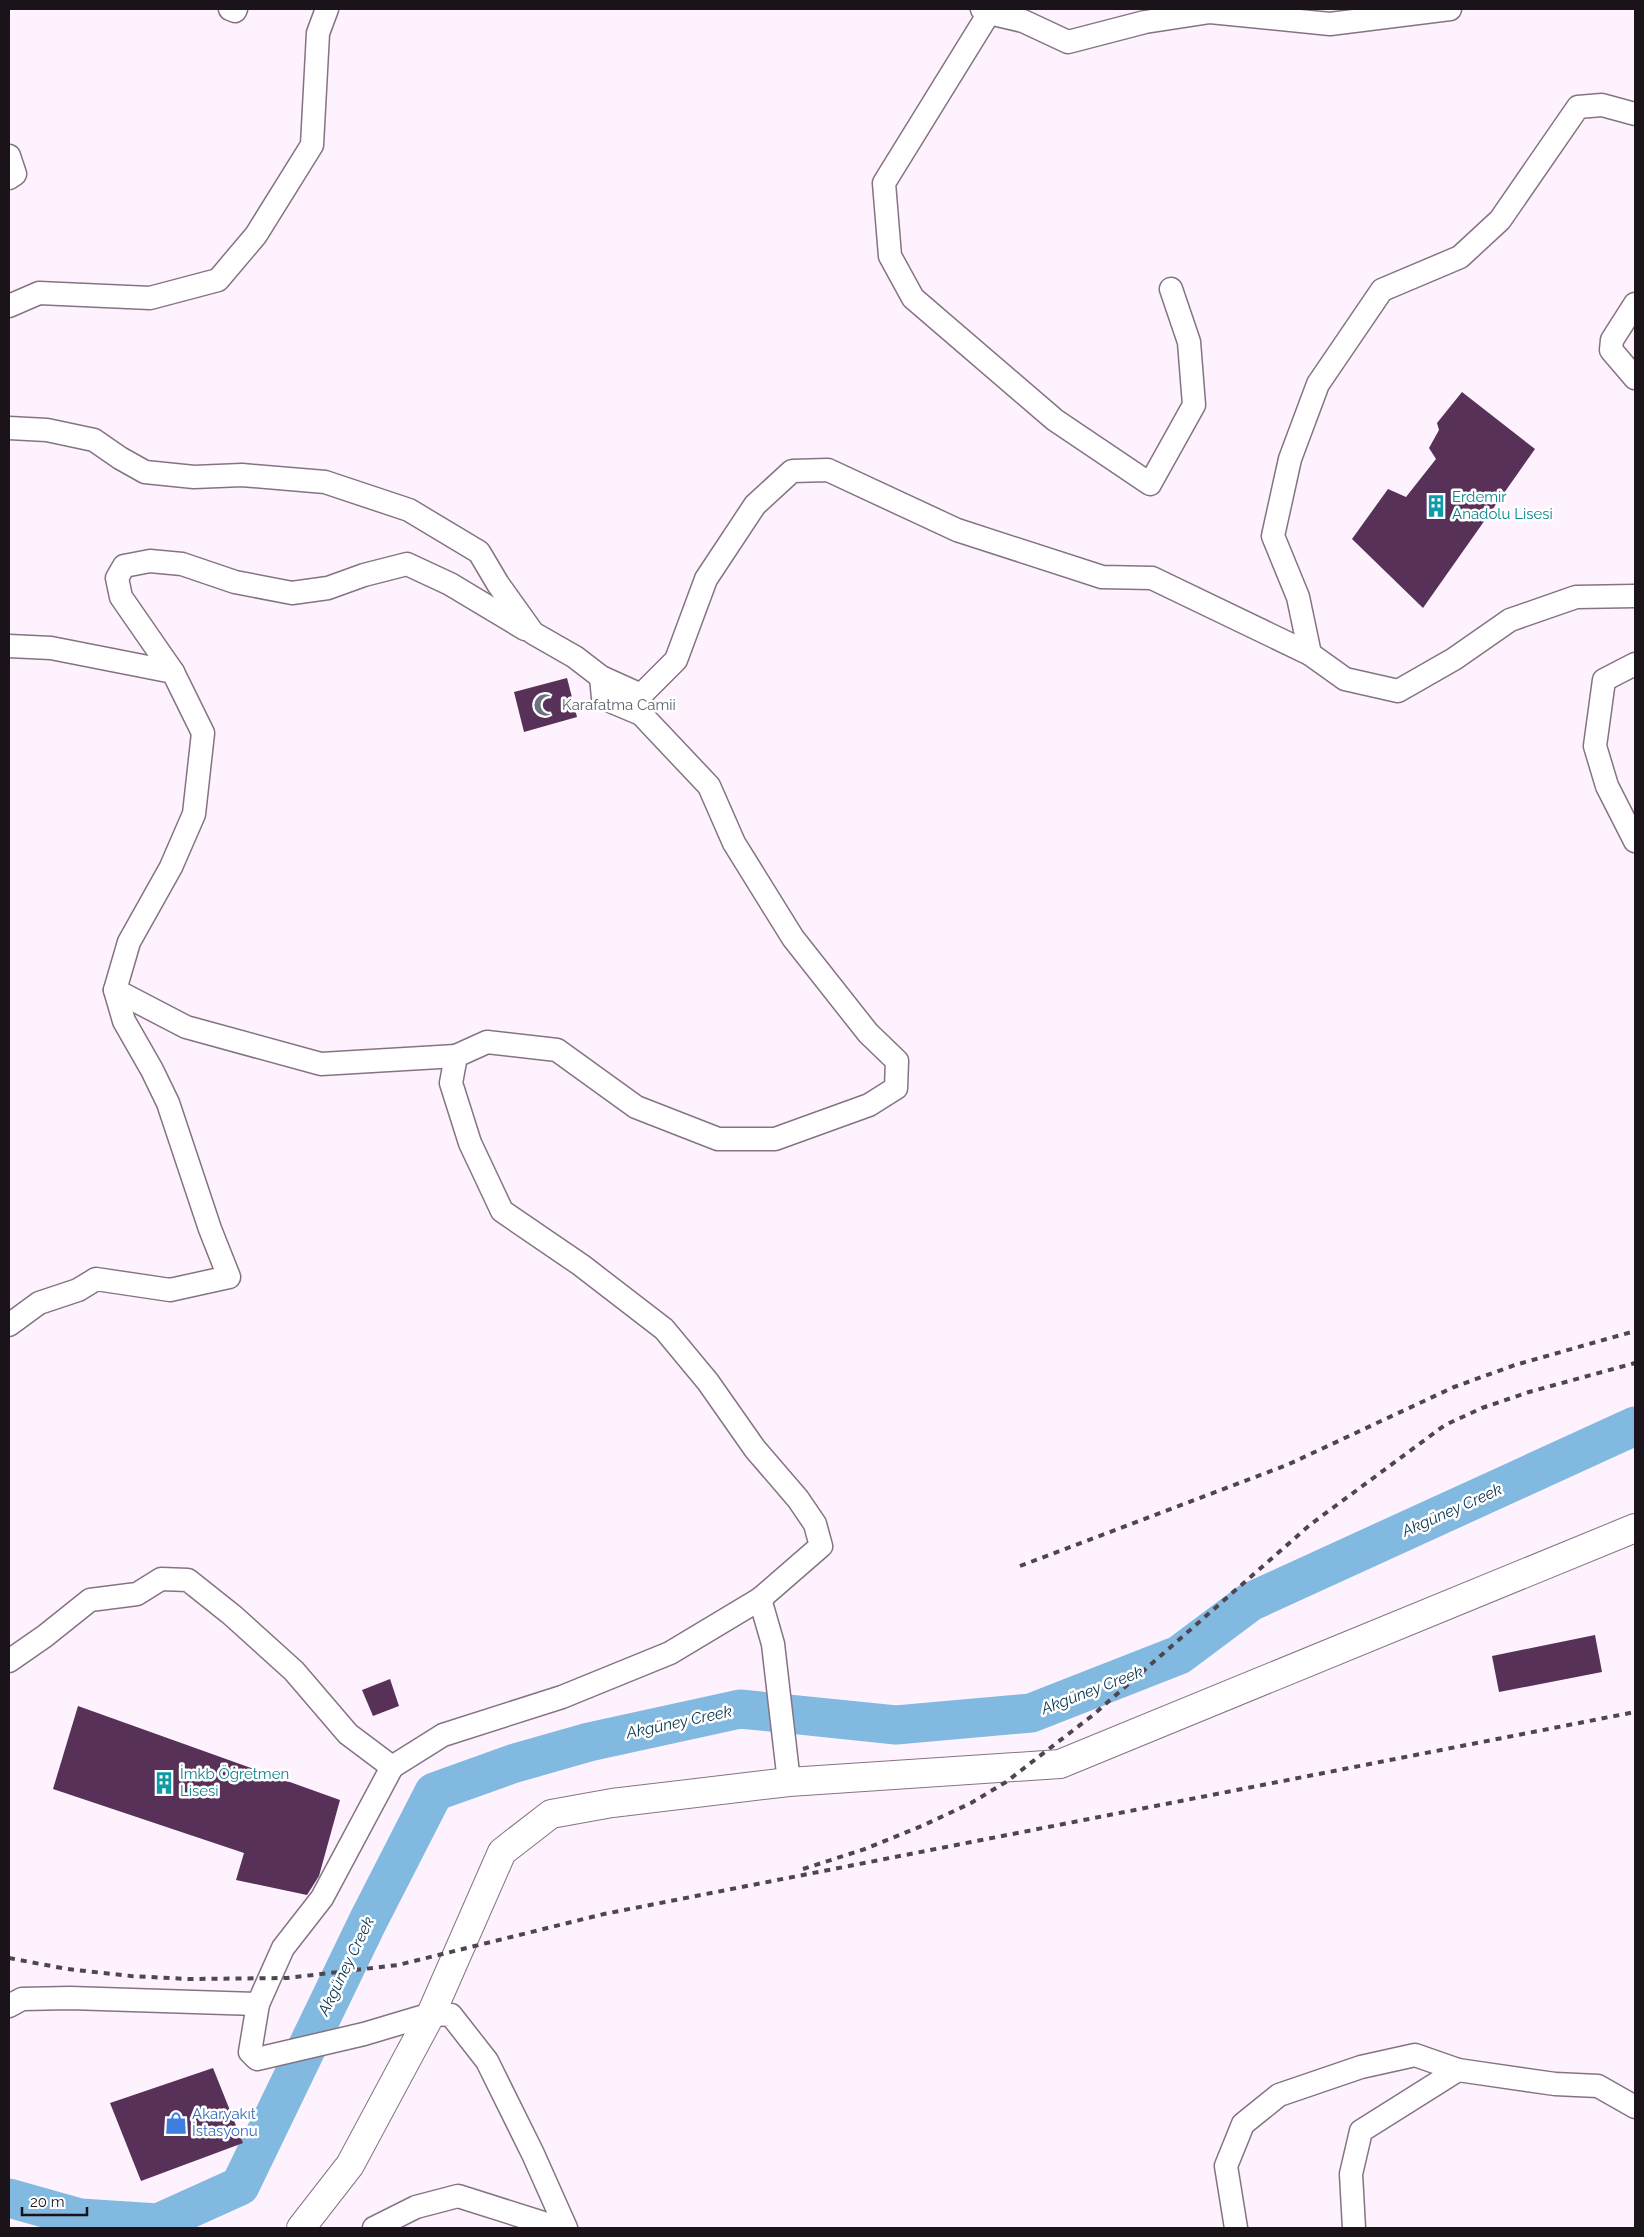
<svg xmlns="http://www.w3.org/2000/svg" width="1644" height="2237" viewBox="0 0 1644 2237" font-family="Raleway,sans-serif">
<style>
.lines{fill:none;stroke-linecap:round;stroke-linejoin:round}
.river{stroke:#82b9e0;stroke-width:39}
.building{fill:#573158}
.street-casing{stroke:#857385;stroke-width:25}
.secondary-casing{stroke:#857385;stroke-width:30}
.street{stroke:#fff;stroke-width:22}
.secondary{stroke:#fff;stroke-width:28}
.rail{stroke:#4e464e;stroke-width:4;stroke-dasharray:6 6;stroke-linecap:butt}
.labels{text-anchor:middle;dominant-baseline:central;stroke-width:5;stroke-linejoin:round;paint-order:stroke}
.culture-label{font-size:15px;fill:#0d838f;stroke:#fff;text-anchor:start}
.worship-label{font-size:15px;fill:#5b616d;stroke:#fff;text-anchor:start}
.shop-label{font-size:15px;fill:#366cbe;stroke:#fff;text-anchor:start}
.water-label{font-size:16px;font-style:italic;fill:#05334e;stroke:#fff}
</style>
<rect width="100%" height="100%" fill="#fef2fe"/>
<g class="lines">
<!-- river -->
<path class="river" d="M 9,2198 L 80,2218 L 158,2223 L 240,2186 L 368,1921 L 434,1792 L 512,1764 L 589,1742 L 740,1709 L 896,1725 L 1031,1713 L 1179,1655 L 1250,1602 L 1635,1426"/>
</g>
<!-- building -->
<g class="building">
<path d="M 1462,392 L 1535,449 L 1423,608 L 1352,539 L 1388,489 L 1406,497 L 1436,459 L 1429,448 L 1439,430 L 1437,423 Z"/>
<path d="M 567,678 L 577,717 L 524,732 L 514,692 Z"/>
<path d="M 1595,1635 L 1602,1672 L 1499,1692 L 1492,1656 Z"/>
<path d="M 390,1679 L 399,1706 L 373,1716 L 362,1690 Z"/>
<path d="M 78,1706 L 340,1800 L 319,1876 L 307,1895 L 236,1880 L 244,1853 L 53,1789 Z"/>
<path d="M 213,2068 L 243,2143 L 141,2181 L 110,2103 Z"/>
</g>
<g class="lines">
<defs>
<g id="street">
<path d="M 230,9 L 235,11 L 236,9"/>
<path d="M 982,9 L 989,13 L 1023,21 L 1068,42 L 1145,22 L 1210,12 L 1330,24 L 1450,9"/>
<path d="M 989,13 L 884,183 L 890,256 L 913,298 L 1055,420 L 1150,484 L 1194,405 L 1189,342 L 1171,289"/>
<path d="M 9,156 L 15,174 L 9,178"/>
<path d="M 1635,304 L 1612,340 L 1611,350 L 1635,378"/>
<path d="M 9,306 L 39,293 L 150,298 L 218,280 L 256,235 L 312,145 L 318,33 L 327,9"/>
<path d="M 9,428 L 47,430 L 94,440 L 120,458 L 145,472 L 194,477 L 242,475 L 325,482 L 409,510 L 479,552 L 498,584 L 533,633 L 575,657 L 601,677 L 641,695 L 676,660 L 706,579 L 755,505 L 792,471 L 828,470 L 957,530 L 1102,577 L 1152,578 L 1310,654 L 1345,679 L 1398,691 L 1454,659 L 1510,620 L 1576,597 L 1635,596"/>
<path d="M 9,646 L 51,648 L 173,672"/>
<path d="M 1310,654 L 1298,597 L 1273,536 L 1290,459 L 1318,384 L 1382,290 L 1460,257 L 1500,220 L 1578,107 L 1602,105 L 1635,114"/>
<path d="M 1635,664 L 1604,680 L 1595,746 L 1607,786 L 1635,841"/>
<path d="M 601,677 L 603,698 L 641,714 L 709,786 L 734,843 L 793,938 L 868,1033 L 897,1061 L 896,1088 L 869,1105 L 775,1139 L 718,1139 L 636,1107 L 557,1050 L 487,1042 L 456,1056 L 451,1083 L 470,1143 L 502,1211 L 581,1265 L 664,1329 L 708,1382 L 755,1449 L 798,1499 L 815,1524 L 821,1546 L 760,1599"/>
<path d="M 115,990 L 186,1027 L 321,1064 L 456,1056"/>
<path d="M 9,1325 L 39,1303 L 78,1290 L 96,1279 L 170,1290 L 229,1277 L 210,1229 L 168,1103 L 152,1070 L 124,1021 L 115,990 L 129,942 L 171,867 L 194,814 L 203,733 L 173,672 L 121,597 L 117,578 L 124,566 L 150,561 L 182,564 L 235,582 L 292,593 L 328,588 L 364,575 L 407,564 L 450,584 L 525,629"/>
<path d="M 9,1661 L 45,1636 L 90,1600 L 137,1594 L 161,1579 L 188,1580 L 232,1615 L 294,1671 L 348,1734 L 392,1767"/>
<path d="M 9,2006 L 22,1999 L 70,1998 L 258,2004"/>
<path d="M 374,2228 L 416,2207 L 458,2196 L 559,2228"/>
<path d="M 566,2228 L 533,2154 L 487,2061 L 451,2015 L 431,2014 L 364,2034 L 257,2059 L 250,2052 L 258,2004 L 283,1948 L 322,1898 L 392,1767 L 443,1735 L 562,1697 L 670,1653 L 760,1599 L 773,1644 L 789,1782"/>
<path d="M 1236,2228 L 1226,2166 L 1243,2124 L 1279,2095 L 1361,2067 L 1415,2055 L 1458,2070 L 1555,2084 L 1598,2086 L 1635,2107"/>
<path d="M 1354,2228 L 1351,2174 L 1361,2131 L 1458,2070"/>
</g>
<path id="secondary" d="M 301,2228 L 350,2165 L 431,2014 L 502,1852 L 551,1814 L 612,1803 L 789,1782 L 1060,1764 L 1635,1528"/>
</defs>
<!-- street casing -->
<use href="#street" class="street-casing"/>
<!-- secondary casing -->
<use href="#secondary" class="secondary-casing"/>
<!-- street -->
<use href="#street" class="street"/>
<!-- secondary -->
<use href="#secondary" class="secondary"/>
<!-- rail -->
<g class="rail">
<path d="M 1020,1566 L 1287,1465 L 1454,1387 L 1515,1365 L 1635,1331"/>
<path d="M 803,1869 L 865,1849 L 924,1825 L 971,1803 L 1006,1782 L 1093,1715 L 1311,1524 L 1445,1425 L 1482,1408 L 1529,1392 L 1635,1363"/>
<path d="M 9,1958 L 67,1969 L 131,1976 L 188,1979 L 287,1978 L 398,1965 L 604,1914 L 1635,1712"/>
</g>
</g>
<!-- icons -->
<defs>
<symbol id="building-bare" viewBox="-9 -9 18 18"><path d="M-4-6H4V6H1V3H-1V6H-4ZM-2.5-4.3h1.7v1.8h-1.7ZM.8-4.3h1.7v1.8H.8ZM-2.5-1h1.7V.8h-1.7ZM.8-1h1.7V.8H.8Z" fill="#0f9aa8" stroke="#fff" stroke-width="2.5" paint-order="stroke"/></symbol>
<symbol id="mosque-bare" viewBox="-9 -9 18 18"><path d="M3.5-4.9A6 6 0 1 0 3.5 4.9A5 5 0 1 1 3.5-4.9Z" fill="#6b7280" stroke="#fff" stroke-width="2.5" paint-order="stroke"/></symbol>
<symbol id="shop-bare" viewBox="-9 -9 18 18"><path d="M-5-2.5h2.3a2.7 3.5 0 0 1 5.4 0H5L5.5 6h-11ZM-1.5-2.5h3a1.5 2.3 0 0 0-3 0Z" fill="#3f7fe0" stroke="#fff" stroke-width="2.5" paint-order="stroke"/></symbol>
</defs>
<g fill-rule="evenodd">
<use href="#building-bare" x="1420" y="490" width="32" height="32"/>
<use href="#mosque-bare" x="529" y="689" width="32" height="32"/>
<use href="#building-bare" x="148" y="1767" width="32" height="32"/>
<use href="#shop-bare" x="160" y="2107" width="32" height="32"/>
</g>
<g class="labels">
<!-- culture labels -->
<g class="culture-label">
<text x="1452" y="497">Erdemir<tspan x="1452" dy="17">Anadolu Lisesi</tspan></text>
<text x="180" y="1774">İmkb Öğretmen<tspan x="180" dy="17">Lisesi</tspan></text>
</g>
<!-- worship labels -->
<g class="worship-label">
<text x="562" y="705">Karafatma Camii</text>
</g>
<!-- shop labels -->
<g class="shop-label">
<text x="192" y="2114">Akaryakıt<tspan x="192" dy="17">İstasyonu</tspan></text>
</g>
<!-- water labels -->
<g class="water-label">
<text transform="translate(1452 1510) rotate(-24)">Akgüney Creek</text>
<text transform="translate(1092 1690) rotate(-21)">Akgüney Creek</text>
<text transform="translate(679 1722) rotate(-12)">Akgüney Creek</text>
<text transform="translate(346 1966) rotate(-64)">Akgüney Creek</text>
</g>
</g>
<!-- border -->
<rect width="1644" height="2237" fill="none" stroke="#1a131a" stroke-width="20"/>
<!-- scale -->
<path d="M22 2207v8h65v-8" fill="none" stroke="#1a131a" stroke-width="2.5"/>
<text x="30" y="2207" font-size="15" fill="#1a131a" stroke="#ffffff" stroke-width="4" paint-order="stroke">20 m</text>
</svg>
